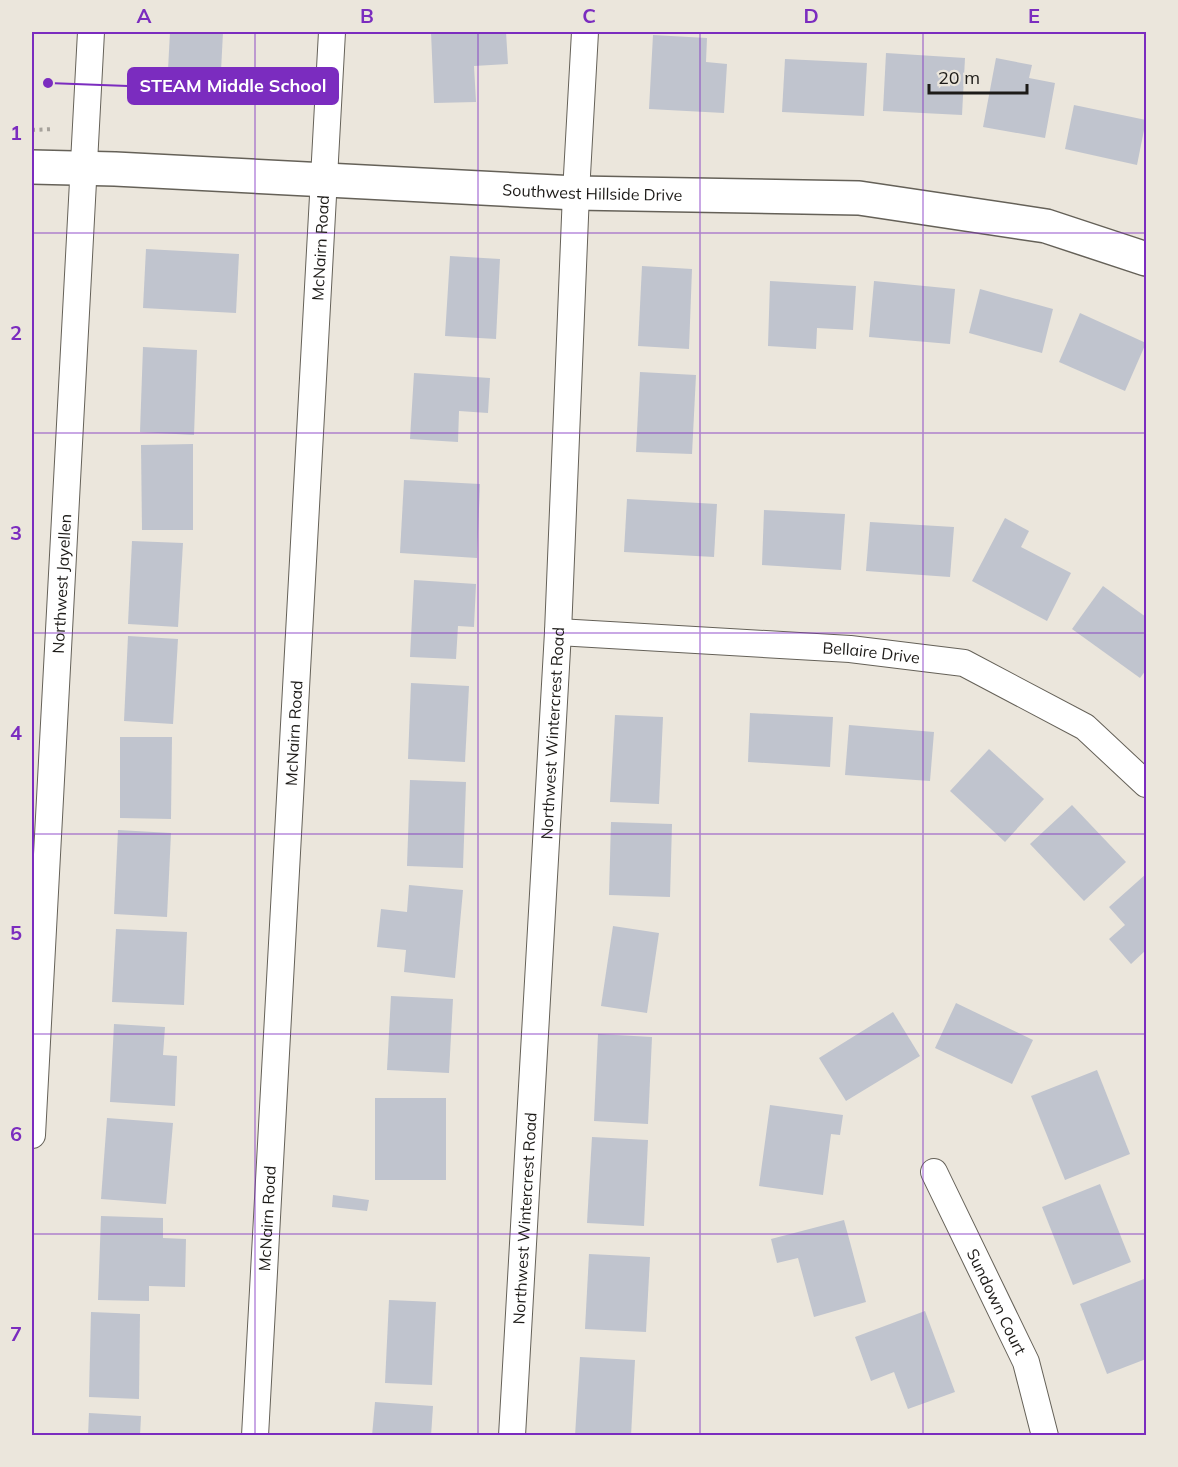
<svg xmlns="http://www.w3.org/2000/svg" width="1178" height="1467" viewBox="0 0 1178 1467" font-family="Mulish,sans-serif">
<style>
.building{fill:#c0c4ce}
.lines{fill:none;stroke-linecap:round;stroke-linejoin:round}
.street-casing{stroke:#656158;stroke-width:28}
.secondary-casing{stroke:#656158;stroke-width:36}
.path{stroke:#a6a29b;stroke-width:4;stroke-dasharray:3 4.5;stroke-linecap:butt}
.street{stroke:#fff;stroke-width:26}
.secondary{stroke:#fff;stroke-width:33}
.grid{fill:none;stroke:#7b2cbf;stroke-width:1.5;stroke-opacity:0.55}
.labels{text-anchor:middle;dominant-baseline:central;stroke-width:6;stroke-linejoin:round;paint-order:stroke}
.street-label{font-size:16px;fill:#1d1b18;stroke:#ebe6dc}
.leader{fill:none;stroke:#7b2cbf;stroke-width:2}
.callout-dot{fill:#7b2cbf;stroke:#ebe6dc;stroke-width:2}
.callout{fill:#7b2cbf;stroke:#7b2cbf;stroke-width:2}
.callout-label{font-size:18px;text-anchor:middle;font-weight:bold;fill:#fff}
.neatline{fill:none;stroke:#7b2cbf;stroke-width:2}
.grid-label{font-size:20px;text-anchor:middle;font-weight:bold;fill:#7b2cbf}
</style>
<rect width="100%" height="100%" fill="#ebe6dc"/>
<!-- building -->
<g class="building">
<path d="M 170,32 L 223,32 L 220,91 L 167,89 Z"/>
<path d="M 431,32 L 506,32 L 508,64 L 474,66 L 476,102 L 434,103 Z"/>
<path d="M 653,35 L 707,38 L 706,62 L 727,64 L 724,113 L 649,109 Z"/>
<path d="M 886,53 L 965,58 L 962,115 L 883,111 Z"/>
<path d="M 996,58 L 1032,65 L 1029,78 L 1055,83 L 1045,138 L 983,127 Z"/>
<path d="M 785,59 L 867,63 L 864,116 L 782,112 Z"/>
<path d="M 1074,105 L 1146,120 L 1137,165 L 1065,149 Z"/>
<path d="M 146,249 L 239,254 L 236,313 L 143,308 Z"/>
<path d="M 450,256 L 500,259 L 496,339 L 445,336 Z"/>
<path d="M 642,266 L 692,269 L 689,349 L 638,346 Z"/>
<path d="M 770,281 L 856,286 L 853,330 L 817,328 L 816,349 L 768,346 Z"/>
<path d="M 874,281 L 955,289 L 950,344 L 869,337 Z"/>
<path d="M 980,289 L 1053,309 L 1042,353 L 969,333 Z"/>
<path d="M 1080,313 L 1146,343 L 1125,391 L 1059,362 Z"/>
<path d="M 143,347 L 197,350 L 194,435 L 140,432 Z"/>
<path d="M 640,372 L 696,375 L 692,454 L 636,452 Z"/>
<path d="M 414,373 L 490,378 L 488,413 L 459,411 L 458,442 L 410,439 Z"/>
<path d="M 193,444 L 193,530 L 142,530 L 141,445 Z"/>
<path d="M 404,480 L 480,484 L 477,558 L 400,553 Z"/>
<path d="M 627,499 L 717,504 L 714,557 L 624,552 Z"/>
<path d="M 764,510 L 845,514 L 841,570 L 762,565 Z"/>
<path d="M 1005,518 L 1029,531 L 1021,547 L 1071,573 L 1047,621 L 972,581 Z"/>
<path d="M 870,522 L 954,527 L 950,577 L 866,571 Z"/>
<path d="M 132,541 L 183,543 L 178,627 L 128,624 Z"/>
<path d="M 414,580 L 476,584 L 474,627 L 458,626 L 456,659 L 410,657 Z"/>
<path d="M 1103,586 L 1146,617 L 1146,670 L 1140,678 L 1072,629 Z"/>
<path d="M 128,636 L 178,639 L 173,724 L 124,721 Z"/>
<path d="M 411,683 L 469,686 L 465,762 L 408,759 Z"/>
<path d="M 750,713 L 833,717 L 830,767 L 748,762 Z"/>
<path d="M 615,715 L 663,717 L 659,804 L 610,802 Z"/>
<path d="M 849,725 L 934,732 L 930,781 L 845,775 Z"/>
<path d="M 120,737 L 172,737 L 171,819 L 120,818 Z"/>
<path d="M 989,749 L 1044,799 L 1005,842 L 950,791 Z"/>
<path d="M 410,780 L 466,782 L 463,868 L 407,866 Z"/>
<path d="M 1072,805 L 1126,862 L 1084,901 L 1030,844 Z"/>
<path d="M 611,822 L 672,824 L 670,897 L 609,895 Z"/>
<path d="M 118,830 L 171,833 L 167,917 L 114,914 Z"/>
<path d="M 1146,874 L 1146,950 L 1131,964 L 1109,939 L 1125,925 L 1109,907 Z"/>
<path d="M 409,885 L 463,890 L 455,978 L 404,972 L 406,950 L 377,947 L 381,909 L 407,912 Z"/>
<path d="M 613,926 L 659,933 L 647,1013 L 601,1006 Z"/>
<path d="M 116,929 L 187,932 L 184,1005 L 112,1002 Z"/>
<path d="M 391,996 L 453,999 L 449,1073 L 387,1070 Z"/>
<path d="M 956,1003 L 1033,1040 L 1012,1084 L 935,1048 Z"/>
<path d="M 893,1012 L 920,1056 L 846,1101 L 819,1058 Z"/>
<path d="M 114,1024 L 165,1027 L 163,1055 L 177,1056 L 175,1106 L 110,1102 Z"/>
<path d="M 598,1034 L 652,1037 L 648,1124 L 594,1121 Z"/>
<path d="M 1097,1070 L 1130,1154 L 1065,1180 L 1031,1096 Z"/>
<rect x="375" y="1098" width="71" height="82"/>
<path d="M 770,1105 L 843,1115 L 840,1135 L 831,1134 L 823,1195 L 759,1186 Z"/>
<path d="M 107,1118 L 173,1123 L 166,1204 L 101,1199 Z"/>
<path d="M 592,1137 L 648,1140 L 644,1226 L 587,1223 Z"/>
<path d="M 1100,1184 L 1131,1262 L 1073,1285 L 1042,1207 Z"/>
<path d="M 333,1195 L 369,1200 L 367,1211 L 332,1207 Z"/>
<path d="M 101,1216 L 163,1218 L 163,1238 L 186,1239 L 185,1287 L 149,1286 L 149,1301 L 98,1300 Z"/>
<path d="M 844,1220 L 866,1302 L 814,1317 L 798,1258 L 777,1263 L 771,1239 Z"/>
<path d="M 589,1254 L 650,1257 L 646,1332 L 585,1329 Z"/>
<path d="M 1144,1279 L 1146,1285 L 1146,1359 L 1107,1374 L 1080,1304 Z"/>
<path d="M 389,1300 L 436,1302 L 432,1385 L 385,1383 Z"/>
<path d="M 925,1311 L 955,1392 L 908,1409 L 894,1372 L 871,1381 L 855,1337 Z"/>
<path d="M 91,1312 L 140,1314 L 139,1399 L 89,1397 Z"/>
<path d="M 580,1357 L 635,1360 L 631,1436 L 575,1436 Z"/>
<path d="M 375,1402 L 433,1406 L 431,1436 L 372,1436 Z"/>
<path d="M 89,1413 L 141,1416 L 140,1436 L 88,1436 Z"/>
</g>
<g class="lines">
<defs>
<g id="street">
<path id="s1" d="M 558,632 L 850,649 L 964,663 L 1085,727 L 1146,784"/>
<path id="s2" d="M 32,1135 L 91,32"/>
<path id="s3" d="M 934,1172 L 1026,1362 L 1045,1436"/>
<path id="s4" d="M 255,1436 L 332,32"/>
<path id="s5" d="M 512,1436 L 558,632 L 576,193 L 585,32"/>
</g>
<g id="secondary">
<path id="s6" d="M 32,167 L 115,169 L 576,193 L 859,198 L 1046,226 L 1146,259"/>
</g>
</defs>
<!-- street casing -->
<use href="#street" class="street-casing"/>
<!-- secondary casing -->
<use href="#secondary" class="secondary-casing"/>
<!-- path -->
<path class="path" d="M 32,130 L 53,129"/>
<!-- street -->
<use href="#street" class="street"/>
<!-- secondary -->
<use href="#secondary" class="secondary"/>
</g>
<!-- grid -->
<path class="grid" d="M 255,32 L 255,1436M 478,32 L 478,1436M 700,32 L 700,1436M 923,32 L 923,1436M 32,233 L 1146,233M 32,433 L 1146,433M 32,633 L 1146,633M 32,834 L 1146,834M 32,1034 L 1146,1034M 32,1234 L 1146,1234"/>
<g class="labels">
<!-- street labels -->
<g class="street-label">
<text stroke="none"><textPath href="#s6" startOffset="561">Southwest Hillside Drive</textPath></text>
<text stroke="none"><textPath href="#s4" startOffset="1190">McNairn Road</textPath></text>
<text stroke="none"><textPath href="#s2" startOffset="552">Northwest Jayellen</textPath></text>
<text stroke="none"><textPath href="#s1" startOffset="314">Bellaire Drive</textPath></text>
<text stroke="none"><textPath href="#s4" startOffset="704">McNairn Road</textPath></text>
<text stroke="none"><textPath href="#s5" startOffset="704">Northwest Wintercrest Road</textPath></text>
<text stroke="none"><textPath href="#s4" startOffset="218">McNairn Road</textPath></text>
<text stroke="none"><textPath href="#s5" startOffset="218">Northwest Wintercrest Road</textPath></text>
<text stroke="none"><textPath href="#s3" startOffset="144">Sundown Court</textPath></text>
</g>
</g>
<!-- callouts -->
<path class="leader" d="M48 83L128 86"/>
<circle class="callout-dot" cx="48" cy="83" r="6"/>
<rect class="callout" x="128" y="68" width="210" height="36" rx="6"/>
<g class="callout-label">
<text x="233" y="92">STEAM Middle School</text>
</g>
<!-- border -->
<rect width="1178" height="1467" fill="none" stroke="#ebe6dc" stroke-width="66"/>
<!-- scale -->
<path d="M929 84v9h98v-9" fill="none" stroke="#1d1b18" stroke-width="3"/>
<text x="938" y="84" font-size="18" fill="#1d1b18" stroke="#ebe6dc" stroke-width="4.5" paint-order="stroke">20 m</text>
<rect x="33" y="33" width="1112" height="1401" class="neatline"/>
<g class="grid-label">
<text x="144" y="23">A</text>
<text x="367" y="23">B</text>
<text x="589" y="23">C</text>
<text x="811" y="23">D</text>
<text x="1034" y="23">E</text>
<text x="16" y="140">1</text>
<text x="16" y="340">2</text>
<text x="16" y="540">3</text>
<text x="16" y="740">4</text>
<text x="16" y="940">5</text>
<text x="16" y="1141">6</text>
<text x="16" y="1341">7</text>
</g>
</svg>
